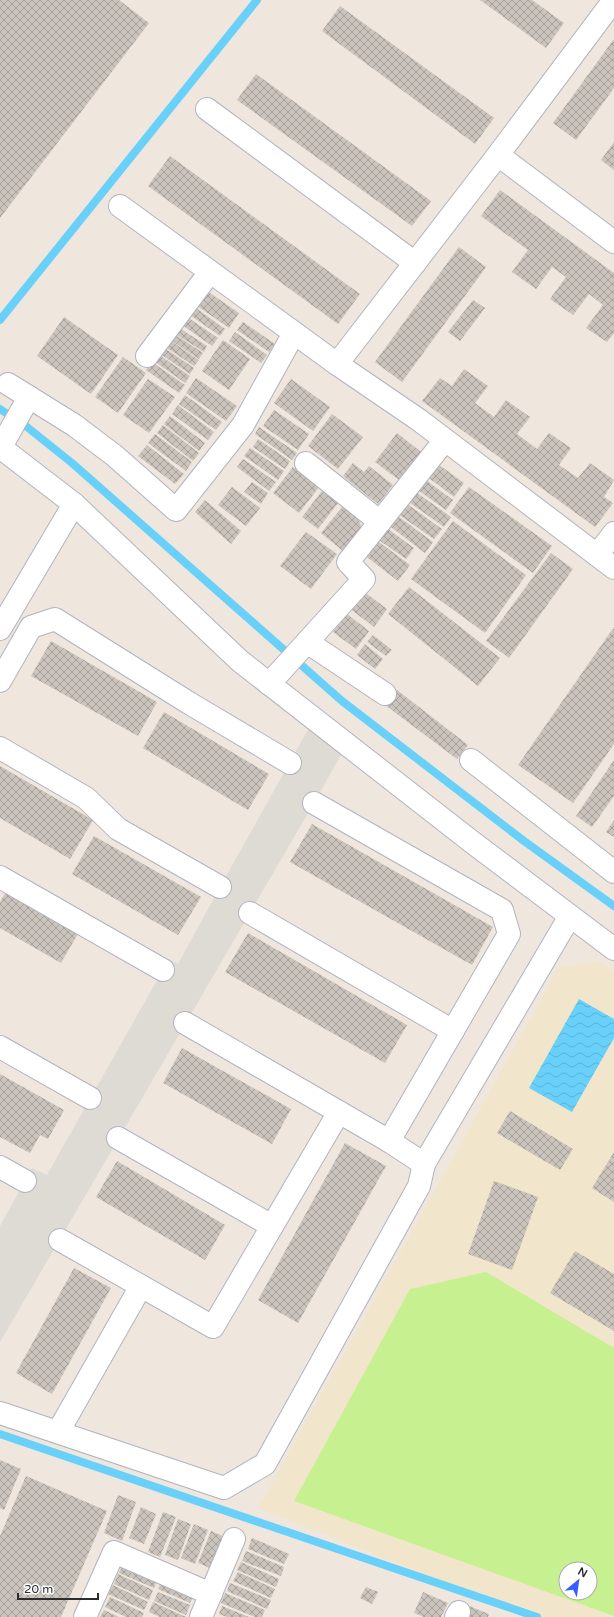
<svg xmlns="http://www.w3.org/2000/svg" width="614" height="1617" viewBox="0 0 614 1617" font-family="'Varela Round',sans-serif">
<style>
.education{fill:#f1e6cb;fill-rule:evenodd}
.pitch{fill:#c7f190;fill-rule:evenodd}
.plaza{fill:#dedad4}
.water{fill:url(#water-waves)}
.lines{fill:none;stroke-linecap:round;stroke-linejoin:round}
.stream{stroke:#68d0f9;stroke-width:8}
.building{fill:url(#building-cross-hatch)}
.minor-casing{stroke:#b1b3c1;stroke-width:24}
.minor{stroke:#fff;stroke-width:22}
</style>
<defs>
<pattern id="water-waves" width="16" height="10" patternUnits="userSpaceOnUse"><rect width="16" height="10" fill="#68d0f9"/><path d="M0 5q4-4 8 0t8 0" fill="none" stroke="#5ab3d6"/></pattern>
<pattern id="building-cross-hatch" width="8" height="8" patternUnits="userSpaceOnUse"><rect width="8" height="8" fill="#cac4bc"/><path d="M0 0l8 8M0 8l8-8" fill="none" stroke="#a49f99"/></pattern>
</defs>
<rect width="100%" height="100%" fill="#efe7dd"/>
<!-- education -->
<path class="education" d="M 601,961 L 614,971 L 614,1617 L 532,1617 L 258,1508 L 559,967 ZM 566,1569 L 590,1569 L 590,1593 L 566,1593 Z"/>
<!-- pitch -->
<path class="pitch" d="M 486,1272 L 614,1348 L 614,1616 L 294,1501 L 410,1289 ZM 566,1569 L 590,1569 L 590,1593 L 566,1593 Z"/>
<!-- plaza -->
<path class="plaza" d="M 314,719 L 347,744 L 314,803 L 0,1342 L 0,1226 L 32,1168 L 47,1175 L 169,959 L 178,964 L 220,887 Z"/>
<!-- water -->
<path class="water" d="M 579,999 L 614,1019 L 614,1038 L 572,1112 L 529,1088 Z"/>
<g class="lines">
<!-- stream -->
<g class="stream">
<path d="M 0,320 L 257,0"/>
<path d="M 0,409 L 27,427 L 72,463 L 342,701 L 524,841 L 614,906"/>
<path d="M 0,1434 L 537,1617"/>
</g>
</g>
<!-- building -->
<g class="building">
<path d="M 0,0 L 119,0 L 149,23 L 0,218 Z"/>
<path d="M 480,0 L 532,0 L 564,23 L 546,48 Z"/>
<path d="M 340,6 L 494,118 L 475,144 L 322,31 Z"/>
<path d="M 614,39 L 614,88 L 576,140 L 553,123 Z"/>
<path d="M 256,74 L 431,201 L 412,226 L 237,100 Z"/>
<path d="M 614,142 L 614,170 L 601,160 Z"/>
<path d="M 170,156 L 360,294 L 338,324 L 148,186 Z"/>
<path d="M 500,190 L 614,273 L 614,333 L 607,342 L 586,328 L 603,305 L 589,294 L 573,315 L 550,299 L 566,277 L 552,267 L 536,289 L 512,272 L 528,250 L 481,216 Z"/>
<path d="M 459,247 L 486,267 L 402,382 L 375,362 Z"/>
<path d="M 207,291 L 239,313 L 229,328 L 196,305 Z"/>
<path d="M 473,300 L 485,308 L 460,341 L 448,332 Z"/>
<path d="M 196,308 L 225,329 L 220,336 L 190,315 Z"/>
<path d="M 64,317 L 118,355 L 91,394 L 37,356 Z"/>
<path d="M 187,317 L 218,338 L 212,346 L 182,325 Z"/>
<path d="M 243,322 L 275,344 L 269,352 L 237,330 Z"/>
<path d="M 178,327 L 207,346 L 204,352 L 174,333 Z"/>
<path d="M 235,332 L 267,355 L 261,363 L 229,341 Z"/>
<path d="M 173,333 L 203,353 L 199,359 L 169,339 Z"/>
<path d="M 168,339 L 199,360 L 194,366 L 164,346 Z"/>
<path d="M 223,340 L 250,359 L 229,390 L 202,371 Z"/>
<path d="M 163,347 L 194,368 L 190,374 L 159,353 Z"/>
<path d="M 158,354 L 190,376 L 185,383 L 154,361 Z"/>
<path d="M 123,357 L 146,373 L 118,413 L 95,397 Z"/>
<path d="M 152,362 L 185,385 L 179,393 L 146,370 Z"/>
<path d="M 464,369 L 488,386 L 475,403 L 494,417 L 506,400 L 530,417 L 517,434 L 537,449 L 549,433 L 571,448 L 559,465 L 578,478 L 590,463 L 614,480 L 604,497 L 613,503 L 595,527 L 422,401 L 440,378 L 452,386 Z"/>
<path d="M 196,378 L 237,406 L 226,421 L 186,393 Z"/>
<path d="M 148,379 L 175,397 L 149,433 L 123,415 Z"/>
<path d="M 291,379 L 330,407 L 313,431 L 274,403 Z"/>
<path d="M 185,395 L 222,422 L 216,430 L 179,404 Z"/>
<path d="M 178,405 L 214,432 L 208,440 L 172,414 Z"/>
<path d="M 274,410 L 309,434 L 298,450 L 263,426 Z"/>
<path d="M 332,414 L 363,437 L 338,469 L 308,446 Z"/>
<path d="M 170,416 L 205,443 L 199,451 L 164,424 Z"/>
<path d="M 163,425 L 199,453 L 193,461 L 157,433 Z"/>
<path d="M 259,427 L 297,453 L 292,460 L 255,434 Z"/>
<path d="M 397,433 L 421,452 L 399,480 L 375,462 Z"/>
<path d="M 155,434 L 192,462 L 186,471 L 148,443 Z"/>
<path d="M 258,439 L 290,461 L 285,469 L 253,447 Z"/>
<path d="M 147,445 L 184,474 L 175,484 L 138,456 Z"/>
<path d="M 250,448 L 284,471 L 278,480 L 244,456 Z"/>
<path d="M 243,459 L 276,482 L 269,491 L 237,467 Z"/>
<path d="M 435,462 L 464,483 L 454,497 L 425,475 Z"/>
<path d="M 353,463 L 364,472 L 369,466 L 393,485 L 378,504 L 343,476 Z"/>
<path d="M 293,467 L 319,487 L 299,513 L 273,493 Z"/>
<path d="M 423,478 L 453,500 L 446,510 L 415,488 Z"/>
<path d="M 252,482 L 268,493 L 261,504 L 244,492 Z"/>
<path d="M 232,487 L 260,508 L 246,526 L 218,505 Z"/>
<path d="M 469,487 L 552,546 L 533,573 L 450,513 Z"/>
<path d="M 413,490 L 451,517 L 444,527 L 406,500 Z"/>
<path d="M 322,491 L 338,503 L 318,529 L 302,517 Z"/>
<path d="M 205,500 L 241,531 L 231,544 L 195,512 Z"/>
<path d="M 403,501 L 442,529 L 434,539 L 395,512 Z"/>
<path d="M 343,506 L 358,518 L 362,528 L 343,551 L 321,533 Z"/>
<path d="M 395,514 L 433,542 L 425,553 L 387,524 Z"/>
<path d="M 453,521 L 526,575 L 485,633 L 411,579 Z"/>
<path d="M 384,526 L 414,548 L 406,559 L 376,538 Z"/>
<path d="M 306,532 L 337,554 L 311,589 L 280,566 Z"/>
<path d="M 375,539 L 410,565 L 398,581 L 363,554 Z"/>
<path d="M 551,553 L 573,569 L 509,658 L 486,641 Z"/>
<path d="M 409,587 L 500,658 L 478,686 L 388,614 Z"/>
<path d="M 363,591 L 387,609 L 374,627 L 349,608 Z"/>
<path d="M 347,614 L 369,631 L 356,649 L 333,632 Z"/>
<path d="M 614,627 L 614,744 L 573,803 L 518,765 Z"/>
<path d="M 373,635 L 392,650 L 386,656 L 367,642 Z"/>
<path d="M 51,641 L 157,702 L 138,736 L 31,676 Z"/>
<path d="M 365,644 L 383,659 L 375,669 L 357,655 Z"/>
<path d="M 397,690 L 468,745 L 457,759 L 385,705 Z"/>
<path d="M 164,712 L 269,774 L 248,810 L 143,748 Z"/>
<path d="M 614,760 L 614,796 L 592,827 L 576,816 Z"/>
<path d="M 0,766 L 93,820 L 70,859 L 0,818 Z"/>
<path d="M 614,820 L 614,837 L 606,832 Z"/>
<path d="M 312,824 L 493,927 L 472,965 L 290,862 Z"/>
<path d="M 94,836 L 201,897 L 178,935 L 72,874 Z"/>
<path d="M 7,890 L 79,932 L 61,963 L 0,928 L 0,902 Z"/>
<path d="M 248,933 L 407,1025 L 385,1063 L 225,972 Z"/>
<path d="M 182,1048 L 291,1109 L 272,1144 L 163,1083 Z"/>
<path d="M 0,1074 L 64,1110 L 48,1139 L 40,1135 L 30,1153 L 0,1137 Z"/>
<path d="M 510,1111 L 573,1149 L 560,1170 L 497,1133 Z"/>
<path d="M 345,1143 L 386,1166 L 298,1323 L 258,1300 Z"/>
<path d="M 614,1152 L 614,1202 L 592,1188 Z"/>
<path d="M 117,1161 L 225,1225 L 205,1260 L 96,1197 Z"/>
<path d="M 494,1181 L 538,1197 L 512,1270 L 468,1254 Z"/>
<path d="M 575,1251 L 614,1274 L 614,1331 L 550,1293 Z"/>
<path d="M 74,1268 L 111,1288 L 52,1394 L 16,1373 Z"/>
<path d="M 0,1460 L 21,1469 L 4,1510 L 0,1508 Z"/>
<path d="M 26,1476 L 107,1511 L 61,1617 L 0,1617 L 0,1536 Z"/>
<path d="M 118,1495 L 136,1502 L 122,1541 L 104,1533 Z"/>
<path d="M 141,1507 L 156,1514 L 144,1544 L 129,1538 Z"/>
<path d="M 163,1512 L 176,1517 L 160,1557 L 148,1552 Z"/>
<path d="M 178,1519 L 191,1524 L 178,1560 L 165,1555 Z"/>
<path d="M 194,1524 L 208,1530 L 195,1564 L 181,1558 Z"/>
<path d="M 211,1531 L 225,1537 L 212,1569 L 198,1563 Z"/>
<path d="M 252,1538 L 289,1554 L 284,1564 L 248,1549 Z"/>
<path d="M 246,1551 L 284,1567 L 281,1576 L 242,1561 Z"/>
<path d="M 241,1562 L 279,1579 L 276,1587 L 237,1570 Z"/>
<path d="M 123,1563 L 158,1578 L 154,1588 L 119,1573 Z"/>
<path d="M 238,1572 L 275,1589 L 271,1598 L 233,1581 Z"/>
<path d="M 118,1574 L 153,1590 L 149,1600 L 114,1584 Z"/>
<path d="M 162,1580 L 194,1594 L 190,1603 L 158,1589 Z"/>
<path d="M 230,1583 L 271,1600 L 267,1609 L 227,1591 Z"/>
<path d="M 113,1585 L 148,1602 L 144,1610 L 108,1594 Z"/>
<path d="M 366,1587 L 378,1592 L 372,1604 L 360,1598 Z"/>
<path d="M 158,1592 L 190,1605 L 186,1615 L 154,1601 Z"/>
<path d="M 423,1592 L 448,1603 L 441,1617 L 424,1617 L 414,1613 Z"/>
<path d="M 225,1593 L 265,1610 L 262,1617 L 255,1617 L 221,1603 Z"/>
<path d="M 110,1597 L 144,1613 L 142,1617 L 126,1617 L 105,1607 Z"/>
<path d="M 153,1602 L 186,1617 L 160,1617 L 149,1612 Z"/>
<path d="M 222,1606 L 249,1617 L 227,1617 L 219,1614 Z"/>
<path d="M 469,1606 L 489,1614 L 488,1617 L 464,1617 Z"/>
<path d="M 104,1610 L 119,1617 L 100,1617 Z"/>
</g>
<g class="lines">
<defs>
<g id="minor">
<path d="M 207,109 L 415,263"/>
<path d="M 498,155 L 614,242"/>
<path d="M 120,206 L 337,364 L 419,420 L 614,568"/>
<path d="M 147,356 L 210,272"/>
<path d="M 337,364 L 498,155 L 614,0"/>
<path d="M 8,384 L 74,425 L 115,456 L 176,510 L 243,425 L 294,333"/>
<path d="M 0,447 L 74,504 L 240,661 L 472,842 L 614,949"/>
<path d="M 1,447 L 29,397"/>
<path d="M 306,463 L 380,522"/>
<path d="M 597,555 L 614,533"/>
<path d="M 0,629 L 74,504"/>
<path d="M 307,642 L 385,694"/>
<path d="M 0,681 L 31,627 L 55,619 L 189,703 L 290,763"/>
<path d="M 269,684 L 364,579 L 348,562 L 445,440"/>
<path d="M 0,748 L 86,798 L 118,829 L 220,887"/>
<path d="M 471,760 L 614,872"/>
<path d="M 314,803 L 502,910 L 509,934 L 389,1141"/>
<path d="M 0,877 L 163,970"/>
<path d="M 250,913 L 453,1031"/>
<path d="M 185,1023 L 389,1141 L 424,1164"/>
<path d="M 0,1047 L 90,1098"/>
<path d="M 118,1138 L 272,1226"/>
<path d="M 0,1167 L 25,1181"/>
<path d="M 60,1240 L 213,1327 L 339,1112"/>
<path d="M 0,1413 L 224,1488 L 265,1464 L 419,1186 L 424,1164 L 570,916"/>
<path d="M 58,1432 L 141,1286"/>
<path d="M 85,1617 L 114,1552 L 211,1594"/>
<path d="M 201,1617 L 234,1539"/>
<path d="M 456,1617 L 459,1612"/>
</g>
</defs>
<!-- minor casing -->
<use href="#minor" class="minor-casing"/>
<!-- minor -->
<use href="#minor" class="minor"/>
</g>
<!-- north arrow -->
<g transform="translate(578 1581) rotate(29)"><circle r="19" fill="#ffffff" stroke="#ababab"/>
<path d="M0-3L7 15L0 10L-7 15Z" fill="#3a5bff"/>
<text y="-6" font-size="11" font-weight="bold" text-anchor="middle" fill="#2c2c2c">N</text>
</g>
<!-- scale -->
<path d="M18 1593v6h80v-6" fill="none" stroke="#2c2c2c" stroke-width="2"/>
<text x="24" y="1593" font-size="12" fill="#2c2c2c" stroke="#ffffff" stroke-width="3" paint-order="stroke">20 m</text>
</svg>
